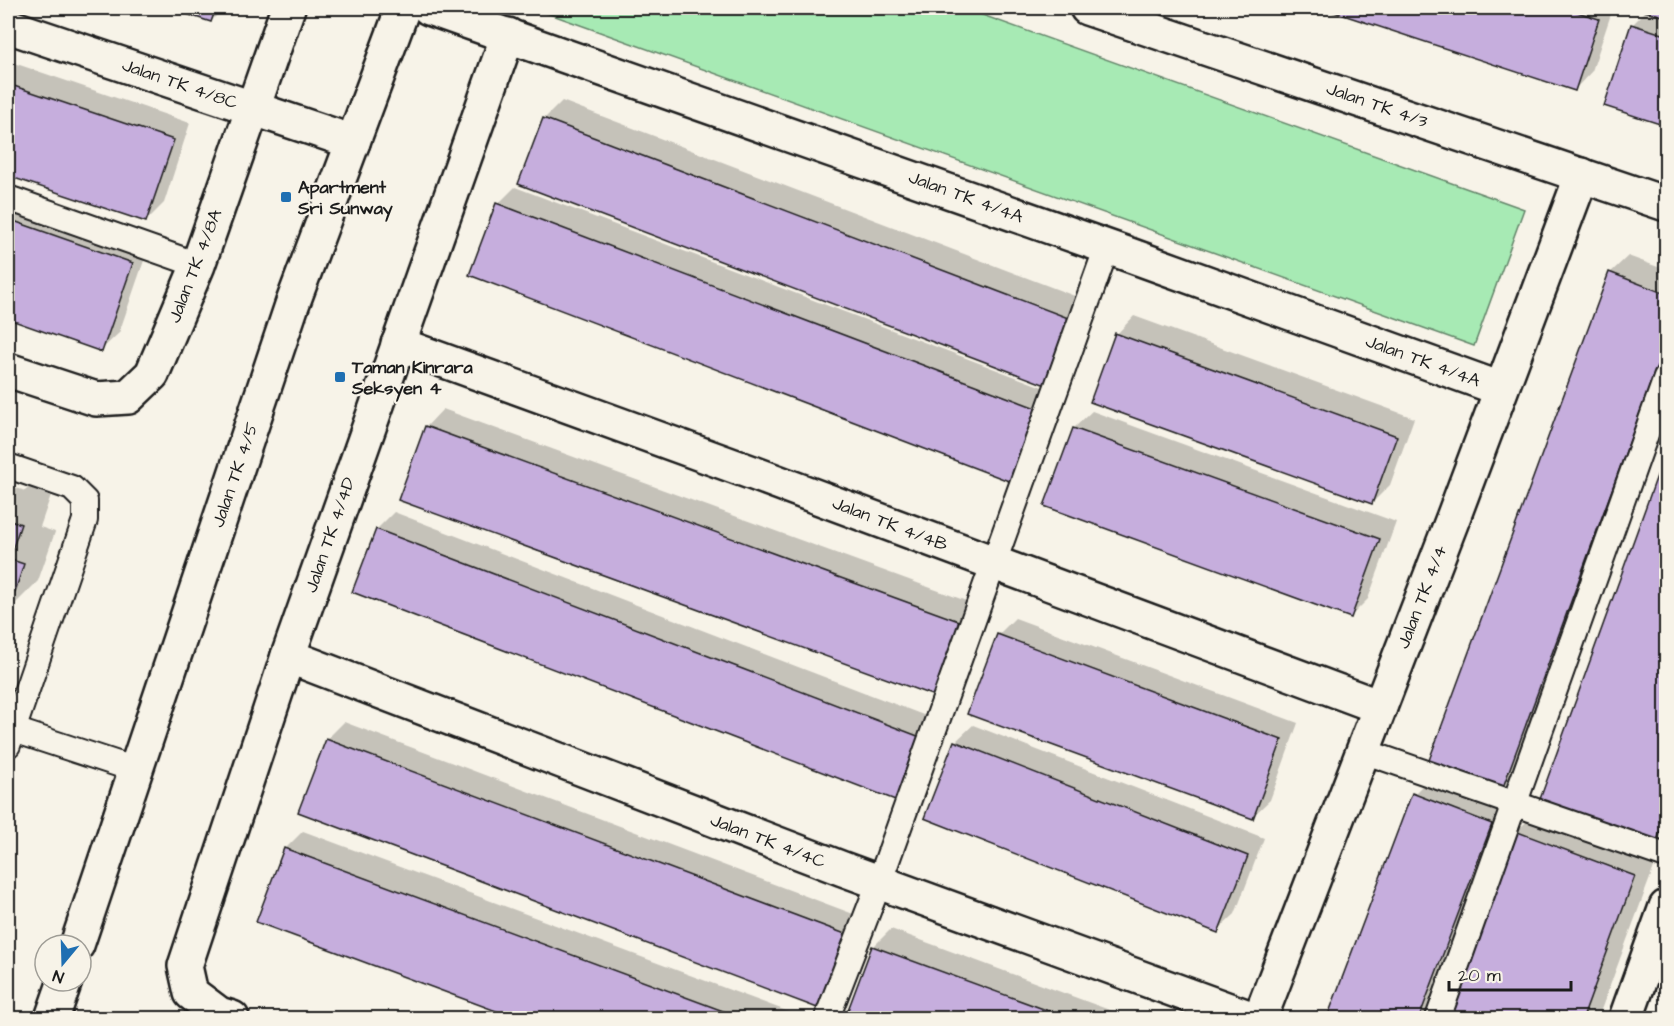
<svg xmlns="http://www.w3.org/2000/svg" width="1674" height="1026" viewBox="0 0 1674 1026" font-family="'Architects Daughter',sans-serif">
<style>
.green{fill:#a7eab4;stroke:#628368;stroke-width:1.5}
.shadow{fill:#0003}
.building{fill:#c6aedd;stroke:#1c1c1c;stroke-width:1.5}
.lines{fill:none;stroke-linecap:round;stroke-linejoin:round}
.service-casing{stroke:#1c1c1c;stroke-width:28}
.minor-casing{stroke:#1c1c1c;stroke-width:38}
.service{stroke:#f7f3e8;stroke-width:24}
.minor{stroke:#f7f3e8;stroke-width:33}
.poi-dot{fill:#1f6fb2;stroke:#f7f3e8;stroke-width:2}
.labels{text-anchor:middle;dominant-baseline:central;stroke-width:4.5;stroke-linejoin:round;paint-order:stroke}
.street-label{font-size:18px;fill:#1c1c1c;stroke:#f7f3e8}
.poi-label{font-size:18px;font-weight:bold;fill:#1c1c1c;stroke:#f7f3e8;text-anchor:start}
</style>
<rect width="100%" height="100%" fill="#f7f3e8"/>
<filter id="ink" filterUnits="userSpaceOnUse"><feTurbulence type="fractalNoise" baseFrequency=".0167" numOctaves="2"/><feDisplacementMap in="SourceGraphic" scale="12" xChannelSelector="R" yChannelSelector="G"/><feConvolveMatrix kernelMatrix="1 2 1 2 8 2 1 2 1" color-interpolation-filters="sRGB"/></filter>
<g filter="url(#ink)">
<!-- green -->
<path class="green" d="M 533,8 L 963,8 L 1524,209 L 1474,346 Z"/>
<!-- shadow -->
<g class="shadow">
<path d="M 173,8 L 224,8 L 211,21 Z"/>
<path d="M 1327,8 L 1613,8 L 1592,71 L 1575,89 Z"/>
<path d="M 1640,8 L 1666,8 L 1666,124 L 1606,105 L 1632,25 L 1647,10 Z"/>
<path d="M 8,61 L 190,123 L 164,203 L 146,221 L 8,174 Z"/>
<path d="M 562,101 L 1093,303 L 1068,367 L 544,119 Z"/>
<path d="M 515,187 L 1058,393 L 1031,463 L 498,204 Z"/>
<path d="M 8,196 L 149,246 L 119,333 L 101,350 L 8,317 Z"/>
<path d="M 1628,256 L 1666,270 L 1666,370 L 1519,771 L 1501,789 L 1610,273 Z"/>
<path d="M 1134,316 L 1414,418 L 1390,485 L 1372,503 L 1117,334 Z"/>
<path d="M 443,409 L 980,606 L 954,678 L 426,427 Z"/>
<path d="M 1092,411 L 1396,522 L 1368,599 L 1351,616 L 1074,428 Z"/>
<path d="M 1666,455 L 1666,831 L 1655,842 L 1541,801 Z"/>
<path d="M 8,485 L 25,491 L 31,485 L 52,492 L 40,527 L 55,532 L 38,581 L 11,608 L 8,618 Z"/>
<path d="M 394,512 L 939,721 L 898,800 L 354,592 L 377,529 Z"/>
<path d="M 1015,618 L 1298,723 L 1270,800 L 1252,817 L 998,635 Z"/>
<path d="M 344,722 L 864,918 L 819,1007 L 300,811 L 327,739 Z"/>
<path d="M 973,725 L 1264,838 L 1235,914 L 1217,931 L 955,742 Z"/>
<path d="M 1431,777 L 1509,806 L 1428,1018 L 1329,1018 L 1414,794 Z"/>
<path d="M 1541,807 L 1660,851 L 1598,1018 L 1448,1018 L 1516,832 Z"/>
<path d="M 303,831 L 805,1018 L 520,1018 L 258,921 L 285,849 Z"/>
<path d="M 891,929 L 1131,1018 L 847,1018 L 873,947 Z"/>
</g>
<!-- building -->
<g class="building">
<path d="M 168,8 L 216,8 L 211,22 Z"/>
<path d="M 1322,8 L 1565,8 L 1599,19 L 1575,91 Z"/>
<path d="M 1635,8 L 1666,8 L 1666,17 Z"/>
<path d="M 1631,24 L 1666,35 L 1666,126 L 1604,106 Z"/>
<path d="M 8,84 L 174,140 L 146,222 L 8,176 Z"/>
<path d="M 543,118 L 1076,321 L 1051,387 L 518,184 Z"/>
<path d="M 496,203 L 1041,410 L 1014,483 L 469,275 Z"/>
<path d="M 8,219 L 133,263 L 102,352 L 8,319 Z"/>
<path d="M 1609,272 L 1666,294 L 1666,342 L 1502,790 L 1428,763 Z"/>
<path d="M 1115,333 L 1397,436 L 1372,504 L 1090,402 Z"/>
<path d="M 425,426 L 964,623 L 937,697 L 398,500 Z"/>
<path d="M 1073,428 L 1380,539 L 1351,618 L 1044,506 Z"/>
<path d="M 1666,451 L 1666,814 L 1656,844 L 1539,802 Z"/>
<path d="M 8,519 L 21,524 L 9,559 L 24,564 L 8,613 Z"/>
<path d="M 376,529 L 923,738 L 898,801 L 352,592 Z"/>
<path d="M 997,634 L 1282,740 L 1253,819 L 967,714 Z"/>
<path d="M 326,739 L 848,935 L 820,1009 L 298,812 Z"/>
<path d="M 954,741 L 1248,856 L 1218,933 L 924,818 Z"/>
<path d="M 1412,793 L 1492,824 L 1419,1018 L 1327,1018 Z"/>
<path d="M 1515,831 L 1635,876 L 1583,1018 L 1446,1018 Z"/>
<path d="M 284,848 L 742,1018 L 515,1018 L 256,922 Z"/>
<path d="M 872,946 L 1068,1018 L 845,1018 Z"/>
</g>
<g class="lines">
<defs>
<g id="service">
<path d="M 8,198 L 198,265"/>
<path d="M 8,466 L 72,488 L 85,501 L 85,520 L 8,745"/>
<path d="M 8,728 L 136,770"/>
<path d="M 1363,751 L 1666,856"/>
<path d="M 827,1018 L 879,883 L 1107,247"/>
<path d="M 1438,1018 L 1666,378"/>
</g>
<g id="minor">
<path d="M 429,8 L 1127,254 L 1501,389"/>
<path d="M 1087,8 L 1666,204"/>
<path d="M 8,26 L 353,142"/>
<path d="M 398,344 L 753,473 L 1380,707"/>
<path d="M 8,370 L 96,399 L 128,397 L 152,374 L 198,265 L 288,8"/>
<path d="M 288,656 L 843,869 L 1251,1018"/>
<path d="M 77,945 L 292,305 L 403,8"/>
<path d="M 52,1018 L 65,981"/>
<path d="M 232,1018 L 219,1014 L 191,993 L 185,966 L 288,656 L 508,35"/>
<path d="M 1260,1018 L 1453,518 L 1582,175"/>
<path d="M 1626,1018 L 1666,907"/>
</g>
</defs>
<!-- service casing -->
<use href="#service" class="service-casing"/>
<!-- minor casing -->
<use href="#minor" class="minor-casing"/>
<!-- service -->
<use href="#service" class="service"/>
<!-- minor -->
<use href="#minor" class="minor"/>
</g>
</g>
<!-- markers -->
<g class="poi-dot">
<rect x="280" y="191" width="12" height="12" rx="3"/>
<rect x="334" y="371" width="12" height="12" rx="3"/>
</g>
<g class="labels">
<!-- street labels -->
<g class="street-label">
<text transform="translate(180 84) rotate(19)">Jalan TK 4/8C</text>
<text transform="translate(1377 105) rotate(19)">Jalan TK 4/3</text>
<text transform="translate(966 197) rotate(20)">Jalan TK 4/4A</text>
<text transform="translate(195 266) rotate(-69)">Jalan TK 4/8A</text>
<text transform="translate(1423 361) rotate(20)">Jalan TK 4/4A</text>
<text transform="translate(235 475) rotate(-71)">Jalan TK 4/5</text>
<text transform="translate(890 524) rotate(21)">Jalan TK 4/4B</text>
<text transform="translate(330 535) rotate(-71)">Jalan TK 4/4D</text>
<text transform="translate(1422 597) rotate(-69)">Jalan TK 4/4</text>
<text transform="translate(768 841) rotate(21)">Jalan TK 4/4C</text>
</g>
<!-- poi labels -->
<g class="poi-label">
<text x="298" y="187">Apartment<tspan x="298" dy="21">Sri Sunway</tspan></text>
<text x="352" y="367">Taman Kinrara<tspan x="352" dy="21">Seksyen 4</tspan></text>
</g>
</g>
<!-- margin -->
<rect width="1674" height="1026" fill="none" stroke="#f7f3e8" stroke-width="30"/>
<rect x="15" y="15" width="1644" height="996" fill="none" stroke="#1c1c1c" stroke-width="2" filter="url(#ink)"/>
<!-- north arrow -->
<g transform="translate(63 963) rotate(199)"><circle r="28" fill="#f7f3e8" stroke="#9f9d96" stroke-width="1.5"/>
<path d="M0-4.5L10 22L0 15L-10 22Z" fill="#1f6fb2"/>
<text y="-9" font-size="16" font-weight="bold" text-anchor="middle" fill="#1c1c1c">N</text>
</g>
<!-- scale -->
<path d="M1449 981v9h122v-9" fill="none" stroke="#1c1c1c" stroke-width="3"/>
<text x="1458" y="981" font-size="18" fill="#1c1c1c" stroke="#f7f3e8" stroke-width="4.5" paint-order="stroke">20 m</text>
</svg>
